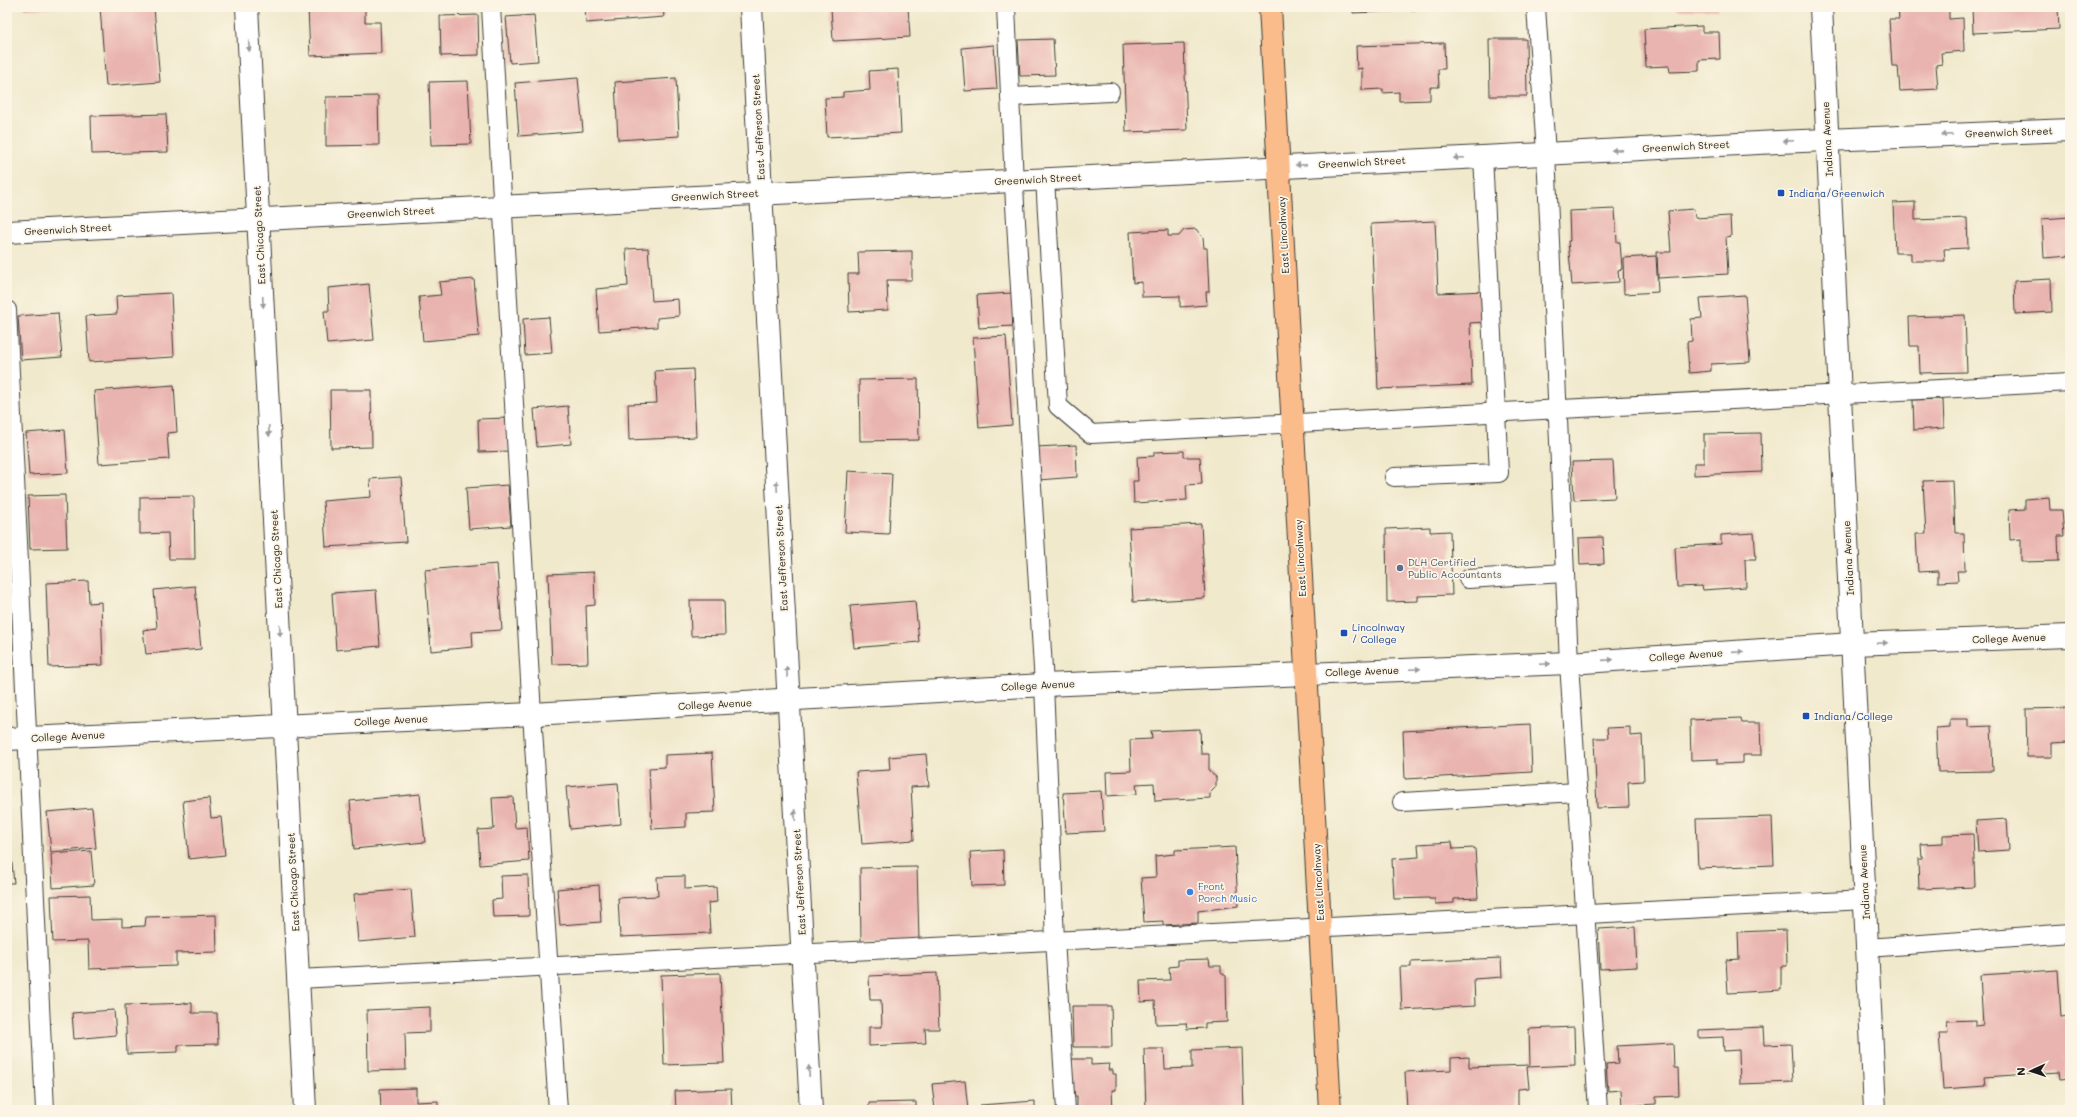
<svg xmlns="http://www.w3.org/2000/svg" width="2077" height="1117" viewBox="0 0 2077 1117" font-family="Mali,sans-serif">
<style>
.building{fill:#e9b4af}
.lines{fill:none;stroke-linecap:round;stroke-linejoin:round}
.service-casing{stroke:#3c3b36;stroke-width:20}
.minor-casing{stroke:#3c3b36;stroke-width:24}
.primary-casing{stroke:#3c3b36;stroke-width:24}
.service{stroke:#fff;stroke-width:18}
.minor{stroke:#fff;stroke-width:22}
.primary{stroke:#fabc8b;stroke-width:22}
.oneway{fill:#999}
.transit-dot{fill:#1a4fb4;stroke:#fcf5e5;stroke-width:1.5}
.service-dot{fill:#5c6f8a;stroke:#fcf5e5;stroke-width:1.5}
.shop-dot{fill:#3f7fe0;stroke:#fcf5e5;stroke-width:1.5}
.labels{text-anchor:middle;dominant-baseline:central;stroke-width:3.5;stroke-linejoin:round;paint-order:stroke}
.street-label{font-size:10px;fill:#1c1c1c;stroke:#fcf5e5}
.transit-label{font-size:10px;fill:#164399;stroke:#fcf5e5;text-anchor:start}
.service-label{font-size:10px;fill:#4e5e75;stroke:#fcf5e5;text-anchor:start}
.shop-label{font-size:10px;fill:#366cbe;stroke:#fcf5e5;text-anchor:start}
</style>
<rect width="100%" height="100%" fill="#fcf5e5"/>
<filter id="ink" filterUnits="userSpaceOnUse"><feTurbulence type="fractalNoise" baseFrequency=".025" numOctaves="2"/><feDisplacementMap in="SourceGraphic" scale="8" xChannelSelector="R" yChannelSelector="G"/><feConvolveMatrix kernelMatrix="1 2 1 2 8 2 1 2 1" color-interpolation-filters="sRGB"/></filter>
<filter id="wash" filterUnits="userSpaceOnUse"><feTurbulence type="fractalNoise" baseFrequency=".012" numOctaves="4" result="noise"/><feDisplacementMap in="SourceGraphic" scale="16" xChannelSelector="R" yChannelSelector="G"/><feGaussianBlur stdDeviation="0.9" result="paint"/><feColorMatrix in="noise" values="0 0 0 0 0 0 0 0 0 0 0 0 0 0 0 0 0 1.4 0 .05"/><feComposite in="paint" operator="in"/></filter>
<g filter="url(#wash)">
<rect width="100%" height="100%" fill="#f0e9cc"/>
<g id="blocks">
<!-- building -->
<g class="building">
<path d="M 24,7 L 59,7 L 59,8 L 24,9 Z"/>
<path d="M 100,7 L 154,7 L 160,82 L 106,86 Z"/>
<path d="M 308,7 L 365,7 L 365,22 L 380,22 L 381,53 L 310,56 Z"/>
<path d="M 585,7 L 663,7 L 664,17 L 586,23 Z"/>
<path d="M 831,7 L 908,7 L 910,37 L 833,41 Z"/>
<path d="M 1353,7 L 1451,7 L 1451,8 L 1353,13 Z"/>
<path d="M 1676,7 L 1718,7 L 1718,10 L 1677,10 Z"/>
<path d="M 1898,7 L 1932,7 L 1933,10 L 1949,9 L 1949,19 L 1963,18 L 1964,51 L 1941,53 L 1942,64 L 1936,65 L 1938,89 L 1900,91 L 1898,66 L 1892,66 L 1889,19 L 1899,19 Z"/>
<path d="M 1972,7 L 2058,7 L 2059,29 L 1973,33 Z"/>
<path d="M 478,15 L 479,55 L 441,56 L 440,16 Z"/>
<path d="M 534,15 L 538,61 L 510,63 L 506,17 Z"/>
<path d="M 1702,26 L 1702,32 L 1719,32 L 1720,59 L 1699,60 L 1699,71 L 1670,72 L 1669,66 L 1646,67 L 1644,29 Z"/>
<path d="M 1053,39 L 1055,75 L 1020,76 L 1018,40 Z"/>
<path d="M 1489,39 L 1526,39 L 1527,96 L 1490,96 Z"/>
<path d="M 1184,43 L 1187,130 L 1126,132 L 1123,45 Z"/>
<path d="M 1444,43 L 1445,69 L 1438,69 L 1439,87 L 1430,87 L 1430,100 L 1399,101 L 1399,92 L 1383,93 L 1383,89 L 1362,90 L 1362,68 L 1357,69 L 1356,46 Z"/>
<path d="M 994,45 L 997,89 L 965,91 L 962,48 Z"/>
<path d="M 898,69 L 901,133 L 827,137 L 825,98 L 843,97 L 843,92 L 870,90 L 869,71 Z"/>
<path d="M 578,78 L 583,131 L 519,136 L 515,83 Z"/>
<path d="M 676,78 L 679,136 L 618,140 L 615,82 Z"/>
<path d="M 468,81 L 471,144 L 431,145 L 429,82 Z"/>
<path d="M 378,96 L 379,145 L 326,146 L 326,97 Z"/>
<path d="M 166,114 L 168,152 L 92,154 L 91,116 Z"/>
<path d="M 1915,202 L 1915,220 L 1967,218 L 1968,248 L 1944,249 L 1945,261 L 1911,261 L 1911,253 L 1895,253 L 1893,203 Z"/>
<path d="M 1615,209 L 1617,242 L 1620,242 L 1622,269 L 1618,270 L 1619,282 L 1572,285 L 1568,241 L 1570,241 L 1569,211 Z"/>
<path d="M 1694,209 L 1695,218 L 1730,216 L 1731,236 L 1726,237 L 1728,274 L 1658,278 L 1657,252 L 1671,252 L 1668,211 Z"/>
<path d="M 2070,217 L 2070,256 L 2044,258 L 2042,219 Z"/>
<path d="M 1435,221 L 1438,293 L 1486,291 L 1487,322 L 1470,323 L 1472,385 L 1378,389 L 1371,224 Z"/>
<path d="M 1196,229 L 1203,238 L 1204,248 L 1207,248 L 1209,292 L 1206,292 L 1207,305 L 1180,307 L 1180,296 L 1142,297 L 1142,282 L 1133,283 L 1130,232 L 1168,230 L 1168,236 L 1179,236 L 1184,230 Z"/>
<path d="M 648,248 L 652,301 L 678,299 L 679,316 L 657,318 L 657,327 L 599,331 L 596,289 L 628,286 L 626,249 Z"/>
<path d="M 912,251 L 912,280 L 887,280 L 888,310 L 849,312 L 848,274 L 859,274 L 858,252 Z"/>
<path d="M 1656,256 L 1658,292 L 1624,294 L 1623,258 Z"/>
<path d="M 474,279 L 479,336 L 423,341 L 419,297 L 441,295 L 439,282 Z"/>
<path d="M 2051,279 L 2052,312 L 2015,314 L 2014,281 Z"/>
<path d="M 369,284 L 374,340 L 327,344 L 324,311 L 329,311 L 328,288 Z"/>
<path d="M 171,293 L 174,357 L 89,362 L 86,316 L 117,314 L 116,296 Z"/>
<path d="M 1012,293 L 1013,326 L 979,328 L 977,295 Z"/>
<path d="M 1745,295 L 1750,362 L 1711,364 L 1711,371 L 1689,373 L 1687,342 L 1692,341 L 1691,319 L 1702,318 L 1700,298 Z"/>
<path d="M 58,313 L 62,357 L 21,360 L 18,316 Z"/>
<path d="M 1965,315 L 1967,372 L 1920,373 L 1919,346 L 1910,346 L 1909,317 Z"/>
<path d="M 549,317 L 552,353 L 525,355 L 523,319 Z"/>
<path d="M 1006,336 L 1012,425 L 979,428 L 973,338 Z"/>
<path d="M 693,369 L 696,437 L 629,440 L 628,404 L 657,403 L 655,371 Z"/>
<path d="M 918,379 L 919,440 L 860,441 L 859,380 Z"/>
<path d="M 174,385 L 177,432 L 167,433 L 169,459 L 99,464 L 94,391 Z"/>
<path d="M 330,390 L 371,390 L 372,447 L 331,448 Z"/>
<path d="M 1943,399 L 1944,428 L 1914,430 L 1913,400 Z"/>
<path d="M 568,406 L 571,444 L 537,447 L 534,409 Z"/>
<path d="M 508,418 L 510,451 L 479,452 L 478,419 Z"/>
<path d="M 65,430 L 68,473 L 29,475 L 26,433 Z"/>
<path d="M 1761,433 L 1762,472 L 1694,475 L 1694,463 L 1704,463 L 1704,434 Z"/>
<path d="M 1076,445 L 1077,477 L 1038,480 L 1036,447 Z"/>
<path d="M 1184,451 L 1184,457 L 1200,457 L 1202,484 L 1186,485 L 1187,500 L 1134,503 L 1133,481 L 1138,481 L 1137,457 L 1154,456 L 1154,452 Z"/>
<path d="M 1613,461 L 1615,498 L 1574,500 L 1572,462 Z"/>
<path d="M 848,471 L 892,474 L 889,534 L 845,532 Z"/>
<path d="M 401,477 L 406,542 L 326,547 L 323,501 L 371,497 L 370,479 Z"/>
<path d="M 1953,480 L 1955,533 L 1964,533 L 1965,571 L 1957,571 L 1958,581 L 1938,582 L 1938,571 L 1918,572 L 1916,534 L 1926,534 L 1923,481 Z"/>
<path d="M 508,485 L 511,526 L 469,529 L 466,488 Z"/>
<path d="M 65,495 L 67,548 L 30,549 L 28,496 Z"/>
<path d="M 194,496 L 195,559 L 169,559 L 168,533 L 140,534 L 140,497 Z"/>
<path d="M 2049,497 L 2050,510 L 2062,510 L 2064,536 L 2058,536 L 2059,561 L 2021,562 L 2021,539 L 2010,540 L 2009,510 L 2025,509 L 2025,499 Z"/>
<path d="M 1201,524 L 1205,598 L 1133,602 L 1129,528 Z"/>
<path d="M 1430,527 L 1430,532 L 1450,531 L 1452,595 L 1418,596 L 1418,601 L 1387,602 L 1386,529 Z"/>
<path d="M 1754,533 L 1756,559 L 1745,559 L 1746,587 L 1703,590 L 1702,586 L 1677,587 L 1675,547 L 1721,544 L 1721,535 Z"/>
<path d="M 1603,537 L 1604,564 L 1580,565 L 1579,538 Z"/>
<path d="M 497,564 L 502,630 L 472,632 L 473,647 L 431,651 L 425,570 Z"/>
<path d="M 594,572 L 595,605 L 586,606 L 588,663 L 552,664 L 548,574 Z"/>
<path d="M 88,581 L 89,603 L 101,602 L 103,665 L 49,667 L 46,583 Z"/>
<path d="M 195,586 L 201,649 L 146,654 L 143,630 L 157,628 L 154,590 Z"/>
<path d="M 376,590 L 380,646 L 336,650 L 332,593 Z"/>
<path d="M 690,600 L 724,600 L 725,635 L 691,636 Z"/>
<path d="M 915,601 L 919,642 L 854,648 L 850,606 Z"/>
<path d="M 2068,708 L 2069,742 L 2052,743 L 2052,757 L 2027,757 L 2026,709 Z"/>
<path d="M 1741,718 L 1742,723 L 1760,723 L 1761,755 L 1743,755 L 1743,763 L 1717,764 L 1717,759 L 1691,760 L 1690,720 Z"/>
<path d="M 1950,719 L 1968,719 L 1968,727 L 1991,726 L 1993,771 L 1938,772 L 1936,728 L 1950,727 Z"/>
<path d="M 1530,724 L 1532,772 L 1405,779 L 1403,731 Z"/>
<path d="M 1630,727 L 1630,736 L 1642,735 L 1644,781 L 1628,782 L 1629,807 L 1597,808 L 1594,738 L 1608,738 L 1607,728 Z"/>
<path d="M 1200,729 L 1201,754 L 1209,754 L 1209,771 L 1216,777 L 1216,787 L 1210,793 L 1210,798 L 1155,801 L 1154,783 L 1136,784 L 1137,794 L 1107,796 L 1106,772 L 1131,771 L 1130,740 L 1152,739 L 1151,731 Z"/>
<path d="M 712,753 L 715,812 L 686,813 L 686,827 L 652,829 L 649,768 L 665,767 L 665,755 Z"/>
<path d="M 926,754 L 929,786 L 911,787 L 914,840 L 862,844 L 856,772 L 890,770 L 889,757 Z"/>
<path d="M 618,783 L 621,824 L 570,829 L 566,787 Z"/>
<path d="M 1101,791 L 1104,831 L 1066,833 L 1063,793 Z"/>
<path d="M 420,794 L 425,842 L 354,849 L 350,801 Z"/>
<path d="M 513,797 L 515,828 L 527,827 L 529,861 L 480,865 L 478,830 L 494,829 L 492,798 Z"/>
<path d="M 209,798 L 211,818 L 221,817 L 225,855 L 189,859 L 183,801 Z"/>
<path d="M 92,808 L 96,848 L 51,852 L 47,812 Z"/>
<path d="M 7,816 L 14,883 L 7,883 Z"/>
<path d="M 1772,817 L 1774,865 L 1698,868 L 1696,819 Z"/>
<path d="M 2007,819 L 2009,850 L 1978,852 L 1976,821 Z"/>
<path d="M 1973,834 L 1975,887 L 1919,889 L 1918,859 L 1922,859 L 1921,844 L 1943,843 L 1943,835 Z"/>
<path d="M 1452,842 L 1453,849 L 1475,848 L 1478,898 L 1454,899 L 1454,903 L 1435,904 L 1435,899 L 1429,899 L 1429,898 L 1394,899 L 1392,859 L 1419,857 L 1418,844 Z"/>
<path d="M 1235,847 L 1238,906 L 1198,911 L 1198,923 L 1163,925 L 1163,921 L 1144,922 L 1141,878 L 1156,877 L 1155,856 L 1175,854 L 1175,850 Z"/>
<path d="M 1003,850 L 1004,885 L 972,886 L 970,852 Z"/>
<path d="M 91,851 L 94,885 L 53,888 L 51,854 Z"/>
<path d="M 917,867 L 919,941 L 861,942 L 860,868 Z"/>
<path d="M 528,875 L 529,916 L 493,917 L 492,900 L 502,899 L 501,876 Z"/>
<path d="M 685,876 L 685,889 L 716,887 L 717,902 L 708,903 L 710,933 L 620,937 L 618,898 L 658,896 L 657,877 Z"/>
<path d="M 599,885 L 601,922 L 560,925 L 557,889 Z"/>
<path d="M 411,889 L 415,937 L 358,942 L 354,894 Z"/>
<path d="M 90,895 L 91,920 L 122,919 L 122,927 L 145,926 L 146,917 L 216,915 L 217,952 L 176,953 L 176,966 L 89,969 L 88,941 L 53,942 L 51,896 Z"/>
<path d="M 1635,927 L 1637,967 L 1600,969 L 1598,929 Z"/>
<path d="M 1786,930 L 1787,966 L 1781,966 L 1781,990 L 1728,993 L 1726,960 L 1739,959 L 1738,932 Z"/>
<path d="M 1501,958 L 1502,977 L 1474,979 L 1475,1006 L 1402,1010 L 1400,967 L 1411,967 L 1411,962 Z"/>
<path d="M 1209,959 L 1210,966 L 1221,966 L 1221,972 L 1226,976 L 1227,1022 L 1205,1023 L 1205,1028 L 1187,1029 L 1186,1023 L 1156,1024 L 1155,1001 L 1141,1002 L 1140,981 L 1170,980 L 1169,967 L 1178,966 L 1178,960 Z"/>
<path d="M 2058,970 L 2061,1017 L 2070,1016 L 2070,1079 L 2059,1080 L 2058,1072 L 1985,1077 L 1986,1086 L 1943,1089 L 1939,1033 L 1948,1033 L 1947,1021 L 1975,1020 L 1975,1026 L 1983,1025 L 1980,975 Z"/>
<path d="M 720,973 L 724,1063 L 664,1065 L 661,975 Z"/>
<path d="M 937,973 L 939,1029 L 925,1029 L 926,1043 L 869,1046 L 869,1027 L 882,1027 L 881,1000 L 870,1000 L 869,976 Z"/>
<path d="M 192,1003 L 192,1013 L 217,1013 L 218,1044 L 178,1045 L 178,1052 L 127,1054 L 125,1005 Z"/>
<path d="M 1072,1006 L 1111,1006 L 1112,1047 L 1073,1047 Z"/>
<path d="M 430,1007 L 430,1032 L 405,1033 L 406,1070 L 368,1071 L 367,1010 Z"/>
<path d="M 114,1010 L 116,1035 L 74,1039 L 72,1013 Z"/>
<path d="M 1574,1027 L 1575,1065 L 1527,1067 L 1529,1088 L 1518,1089 L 1518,1110 L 1407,1110 L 1405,1072 L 1451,1070 L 1451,1058 L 1469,1057 L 1469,1067 L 1530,1065 L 1529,1029 Z"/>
<path d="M 1763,1027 L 1764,1045 L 1791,1044 L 1793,1082 L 1740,1084 L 1739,1050 L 1724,1051 L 1723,1037 L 1699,1038 L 1699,1030 Z"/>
<path d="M 1673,1043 L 1674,1068 L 1678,1068 L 1679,1096 L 1656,1097 L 1656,1104 L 1622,1106 L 1621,1090 L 1608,1091 L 1606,1064 L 1618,1063 L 1617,1046 Z"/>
<path d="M 1242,1048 L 1244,1110 L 1146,1110 L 1144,1049 L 1164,1049 L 1165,1069 L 1192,1068 L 1192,1050 Z"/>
<path d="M 1072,1059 L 1091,1059 L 1091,1065 L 1109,1064 L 1108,1070 L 1113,1070 L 1113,1074 L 1116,1074 L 1116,1090 L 1112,1090 L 1113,1110 L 1077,1110 L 1077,1096 L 1071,1096 Z"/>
<path d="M 965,1081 L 968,1110 L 935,1110 L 932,1084 Z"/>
<path d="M 416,1088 L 416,1102 L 438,1101 L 438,1110 L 381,1110 L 380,1089 Z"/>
<path d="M 731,1089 L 732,1110 L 676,1110 L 675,1091 Z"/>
<path d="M 1035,1101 L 1035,1110 L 980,1110 L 980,1105 Z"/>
<path d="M 916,1102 L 916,1110 L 869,1110 L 869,1103 Z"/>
</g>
</g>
</g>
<g filter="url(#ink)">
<use href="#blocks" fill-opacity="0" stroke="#3c3b36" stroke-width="1"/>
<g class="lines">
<defs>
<g id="service">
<path d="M 491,7 L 532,714 L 558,1110"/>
<path d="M 1006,7 L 1015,205 L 1044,685 L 1055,940 L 1066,1110"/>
<path d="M 1536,7 L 1546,153 L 1569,663 L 1598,1110"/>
<path d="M 1010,97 L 1110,92"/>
<path d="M 1045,178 L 1058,406 L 1091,434 L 2070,382"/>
<path d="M 7,310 L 45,1110"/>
<path d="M 1394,477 L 1499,473 L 1483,156"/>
<path d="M 1468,579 L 1565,573"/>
<path d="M 1402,802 L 1578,792"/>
<path d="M 1867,948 L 2070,933"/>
<path d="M 298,979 L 1865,900"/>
</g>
<g id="minor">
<path d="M 247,7 L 305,1110"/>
<path d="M 751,7 L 811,1110"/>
<path d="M 1821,7 L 1875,1110"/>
<path d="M 7,232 L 1778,142 L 2070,130"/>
<path d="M 7,739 L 532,714 L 1044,685 L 1569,663 L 1852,644 L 2070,636"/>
</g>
<path id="primary" d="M 1270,7 L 1330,1110"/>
</defs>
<!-- service casing -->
<use href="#service" class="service-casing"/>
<!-- minor casing -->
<use href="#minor" class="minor-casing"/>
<!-- primary casing -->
<use href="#primary" class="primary-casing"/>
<!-- service -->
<use href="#service" class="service"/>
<!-- minor -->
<use href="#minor" class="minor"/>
<!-- primary -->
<use href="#primary" class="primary"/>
</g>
<!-- one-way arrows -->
<defs><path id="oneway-solid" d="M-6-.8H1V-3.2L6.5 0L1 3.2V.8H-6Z"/></defs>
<g class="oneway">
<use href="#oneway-solid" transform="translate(249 46) rotate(87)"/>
<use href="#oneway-solid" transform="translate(1947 135) rotate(178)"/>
<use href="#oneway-solid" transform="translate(1788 141) rotate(177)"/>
<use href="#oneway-solid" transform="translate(1617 150) rotate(177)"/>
<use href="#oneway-solid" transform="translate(1459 158) rotate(177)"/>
<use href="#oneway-solid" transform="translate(1301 165) rotate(177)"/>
<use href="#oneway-solid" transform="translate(263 302) rotate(87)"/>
<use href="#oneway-solid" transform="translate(269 431) rotate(87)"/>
<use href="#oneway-solid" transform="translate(777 486) rotate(-93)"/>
<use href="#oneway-solid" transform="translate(280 631) rotate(87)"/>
<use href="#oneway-solid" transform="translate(1882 643) rotate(-2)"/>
<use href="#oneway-solid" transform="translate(1738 652) rotate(-4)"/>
<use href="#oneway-solid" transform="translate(1608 660) rotate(-4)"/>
<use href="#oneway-solid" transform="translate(1545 664) rotate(-2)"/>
<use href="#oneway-solid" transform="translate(1415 669) rotate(-2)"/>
<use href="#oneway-solid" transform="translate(787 672) rotate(-93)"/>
<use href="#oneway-solid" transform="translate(795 815) rotate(-93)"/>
<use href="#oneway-solid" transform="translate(809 1071) rotate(-93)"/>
</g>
</g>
<!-- markers -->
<g class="transit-dot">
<rect x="1777" y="189" width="8" height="8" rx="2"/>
<rect x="1340" y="629" width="8" height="8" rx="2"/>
<rect x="1802" y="712" width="8" height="8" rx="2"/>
</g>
<circle class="service-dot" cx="1400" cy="568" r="4"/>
<circle class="shop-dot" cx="1190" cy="892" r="4"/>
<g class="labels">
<!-- street labels -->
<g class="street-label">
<text transform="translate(758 127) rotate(-93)">East Jefferson Street</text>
<text transform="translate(2009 132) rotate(-2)">Greenwich Street</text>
<text transform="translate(1827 139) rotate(-93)">Indiana Avenue</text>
<text transform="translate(1686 146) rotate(-3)">Greenwich Street</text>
<text transform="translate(1362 162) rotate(-3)">Greenwich Street</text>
<text transform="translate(1038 179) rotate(-3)">Greenwich Street</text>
<text transform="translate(715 195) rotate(-3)">Greenwich Street</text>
<text transform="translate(391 212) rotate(-3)">Greenwich Street</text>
<text transform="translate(68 229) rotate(-3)">Greenwich Street</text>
<text transform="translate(259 235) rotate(-93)">East Chicago Street</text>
<text transform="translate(1283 235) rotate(-93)">East Lincolnway</text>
<text transform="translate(781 558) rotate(-93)">East Jefferson Street</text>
<text transform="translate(1300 558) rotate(-93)">East Lincolnway</text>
<text transform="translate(1848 558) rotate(-93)">Indiana Avenue</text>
<text transform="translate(276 559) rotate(-93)">East Chicago Street</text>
<text transform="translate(2009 638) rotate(-2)">College Avenue</text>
<text transform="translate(1686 655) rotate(-4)">College Avenue</text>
<text transform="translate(1362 671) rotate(-2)">College Avenue</text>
<text transform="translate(1038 685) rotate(-3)">College Avenue</text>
<text transform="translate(715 704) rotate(-3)">College Avenue</text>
<text transform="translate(391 720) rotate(-3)">College Avenue</text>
<text transform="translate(68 736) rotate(-3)">College Avenue</text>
<text transform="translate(293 882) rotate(-93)">East Chicago Street</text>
<text transform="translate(799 882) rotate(-93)">East Jefferson Street</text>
<text transform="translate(1318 882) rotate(-93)">East Lincolnway</text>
<text transform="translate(1864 882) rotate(-93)">Indiana Avenue</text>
</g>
<!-- transit labels -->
<g class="transit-label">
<text x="1789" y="193">Indiana/Greenwich</text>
<text x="1352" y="627">Lincolnway<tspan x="1352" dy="12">/ College</tspan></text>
<text x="1814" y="716">Indiana/College</text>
</g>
<!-- service labels -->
<g class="service-label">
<text x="1408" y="562">DLH Certified<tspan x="1408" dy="12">Public Accountants</tspan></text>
</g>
<!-- shop labels -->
<g class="shop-label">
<text x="1198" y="886">Front<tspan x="1198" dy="12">Porch Music</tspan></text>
</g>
</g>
<!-- margin -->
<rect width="2077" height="1117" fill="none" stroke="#fcf5e5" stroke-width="24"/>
<!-- north arrow -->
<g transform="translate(2031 1071) rotate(267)" stroke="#fcf5e5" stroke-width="3" paint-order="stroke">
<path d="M0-3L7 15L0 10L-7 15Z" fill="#1c1c1c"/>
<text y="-6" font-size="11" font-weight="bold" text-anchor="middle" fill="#1c1c1c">N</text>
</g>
</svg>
